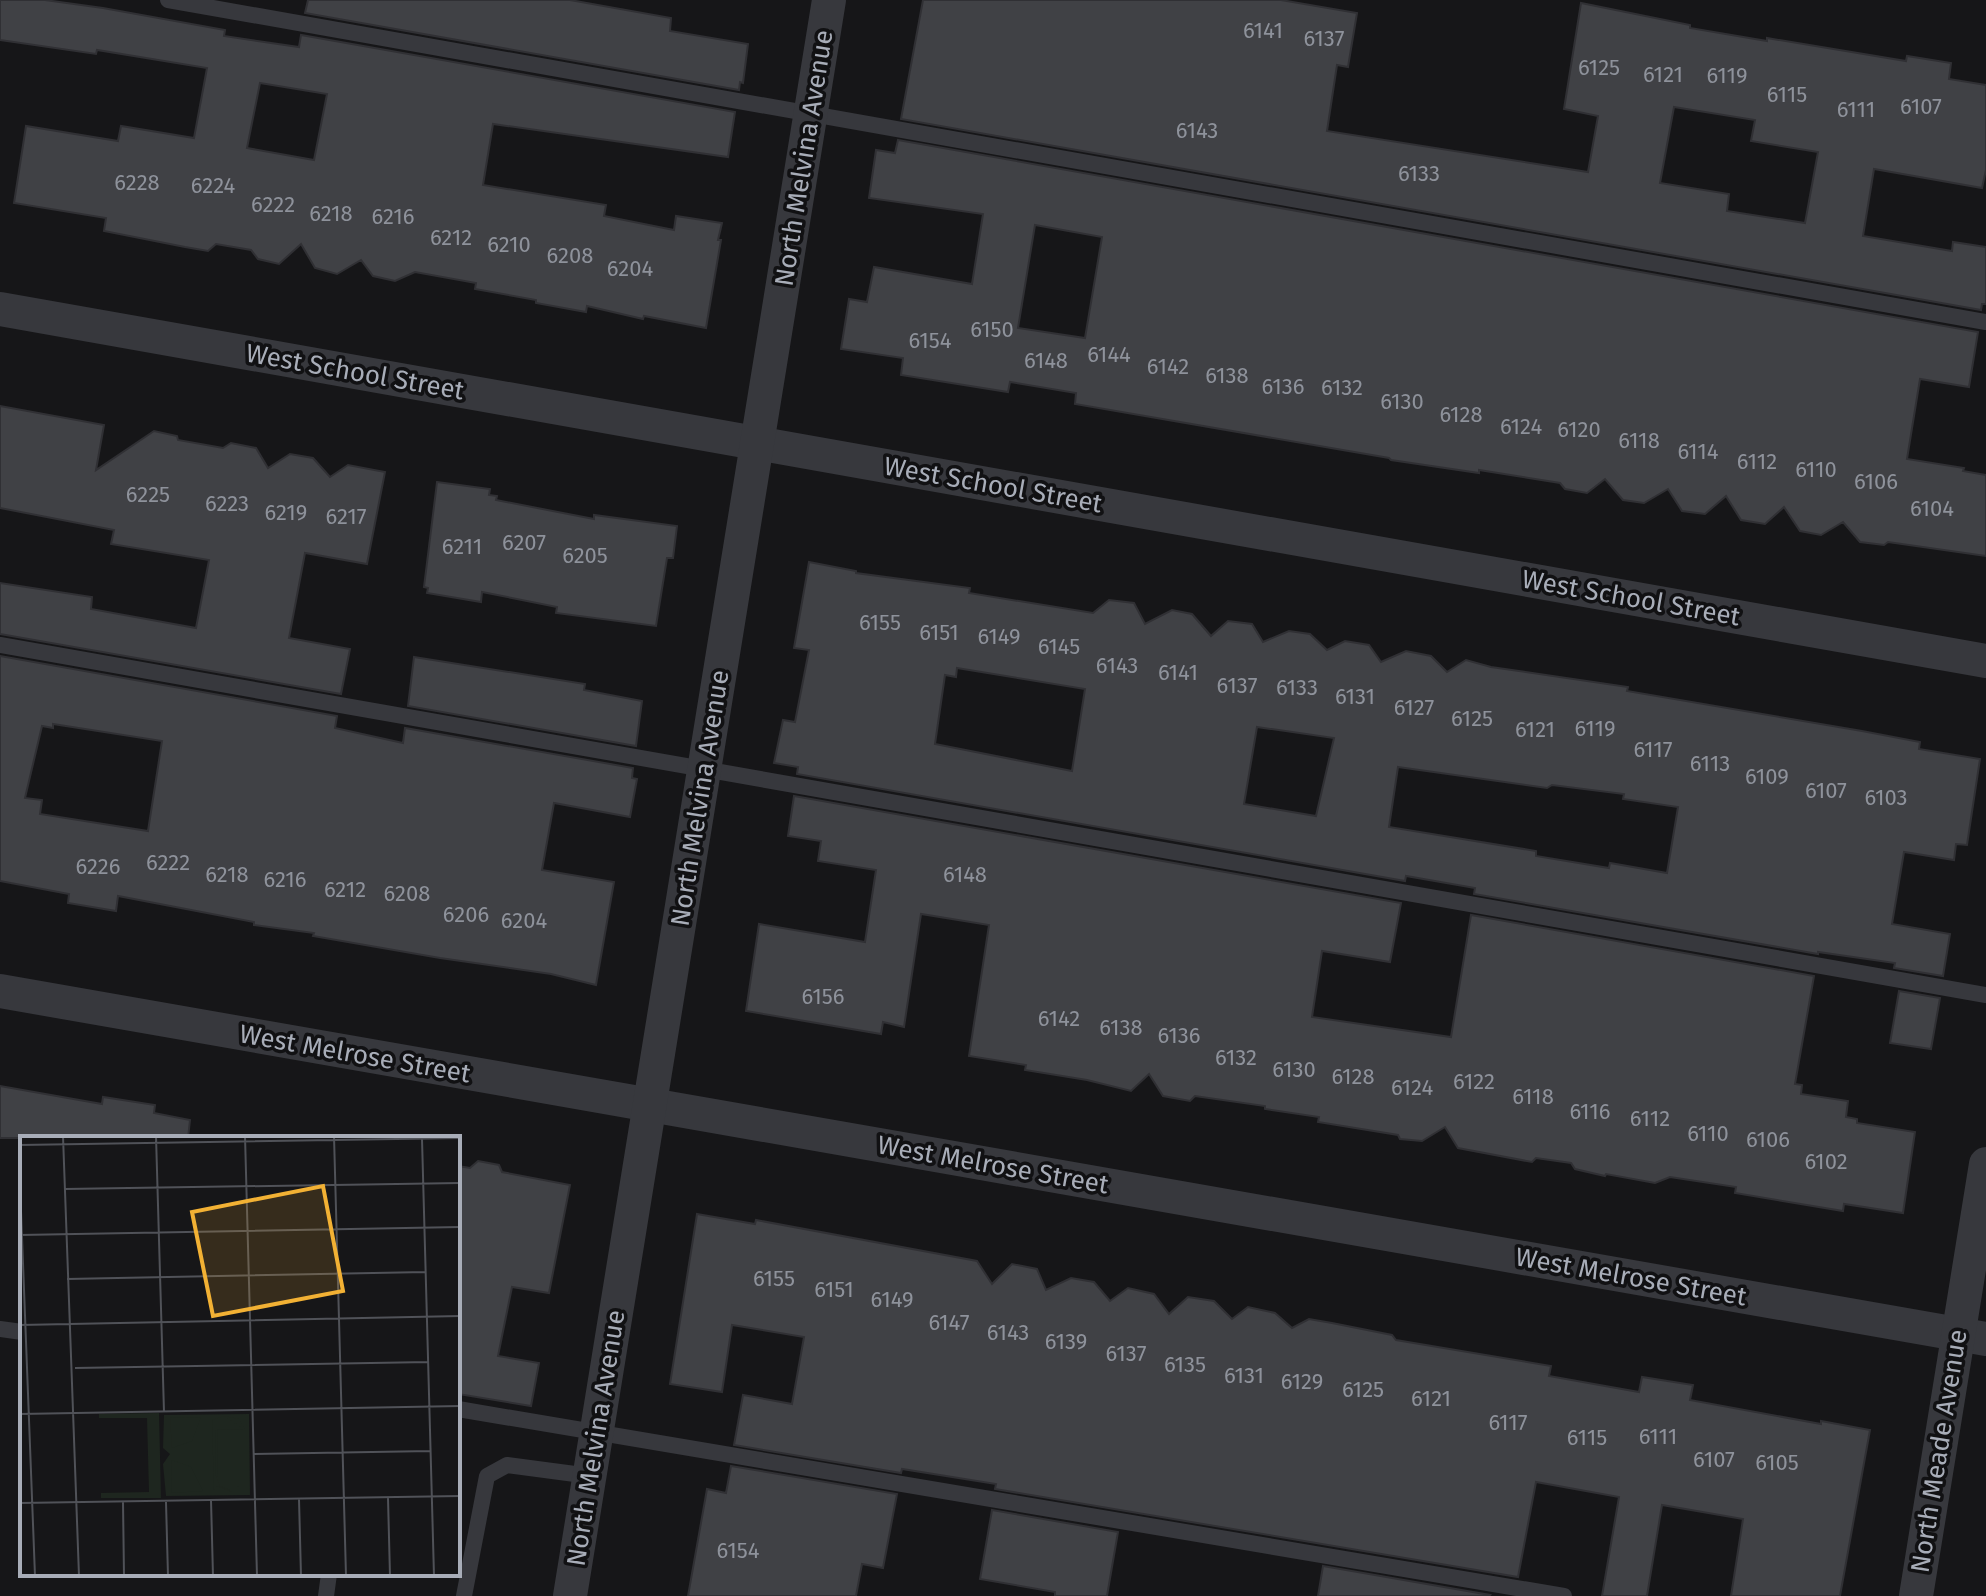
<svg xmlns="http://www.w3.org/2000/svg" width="1986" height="1596" viewBox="0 0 1986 1596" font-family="'Fira Sans',sans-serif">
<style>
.building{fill:#404145;stroke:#303034;stroke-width:2;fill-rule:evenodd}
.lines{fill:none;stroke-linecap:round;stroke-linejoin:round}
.lane{stroke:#37383d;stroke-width:16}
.street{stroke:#37383d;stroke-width:34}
.labels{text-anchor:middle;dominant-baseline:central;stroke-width:7;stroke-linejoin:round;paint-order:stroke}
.number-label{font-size:22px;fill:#8e929b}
.street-label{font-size:26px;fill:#a8adb8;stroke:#111113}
.inset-road{fill:none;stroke:#505258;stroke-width:2}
.view{fill:#f2b134;fill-opacity:0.15;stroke:#f2b134;stroke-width:4}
.inset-edge{fill:none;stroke:#a8adb8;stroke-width:4}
</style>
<rect width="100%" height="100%" fill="#161618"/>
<!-- building -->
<g class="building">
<path d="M 0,0 L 45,0 L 103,8 L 225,30 L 224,36 L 299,47 L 301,35 L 735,112 L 728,157 L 493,124 L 483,185 L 606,205 L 604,216 L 674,230 L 676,216 L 722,223 L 718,240 L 721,240 L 706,328 L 644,316 L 643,319 L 587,306 L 586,312 L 536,303 L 536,300 L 475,289 L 476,283 L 415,272 L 395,281 L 373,276 L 361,260 L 337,274 L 315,268 L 301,244 L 279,264 L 258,259 L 251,250 L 216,244 L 208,251 L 185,247 L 104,231 L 106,218 L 14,203 L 26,126 L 118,141 L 121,126 L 194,138 L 207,68 L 97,50 L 96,54 L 0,40 ZM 260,83 L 327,94 L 314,160 L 247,148 Z"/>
<path d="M 308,0 L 570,0 L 671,18 L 670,31 L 748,44 L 743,83 L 740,82 L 739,90 L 305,13 Z"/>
<path d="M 923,0 L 1281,0 L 1357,13 L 1348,67 L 1337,65 L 1327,131 L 1588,172 L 1598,116 L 1564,109 L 1581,3 L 1690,25 L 1690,28 L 1767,41 L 1767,38 L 1906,61 L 1907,56 L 1951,63 L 1949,79 L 1986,85 L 1986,170 L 1982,188 L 1874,169 L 1863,236 L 1952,251 L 1953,242 L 1986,247 L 1986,304 L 1982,304 L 1981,310 L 901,119 ZM 1674,107 L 1755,120 L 1751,141 L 1818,152 L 1805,223 L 1727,211 L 1729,194 L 1660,183 Z"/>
<path d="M 898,140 L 1978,332 L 1969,387 L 1920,379 L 1907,459 L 1964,468 L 1963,471 L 1986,475 L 1986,556 L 1888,542 L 1884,545 L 1860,542 L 1843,522 L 1821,535 L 1800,531 L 1784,507 L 1765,524 L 1741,520 L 1726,496 L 1705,514 L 1682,511 L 1668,489 L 1644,503 L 1623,500 L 1605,479 L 1587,493 L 1565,489 L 1560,483 L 1479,470 L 1479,473 L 1391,460 L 1389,458 L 1075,404 L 1076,393 L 1010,382 L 1008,392 L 901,375 L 903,358 L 841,349 L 849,299 L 867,302 L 874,267 L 972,284 L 983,214 L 869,198 L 876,150 L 895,153 ZM 1035,225 L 1102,237 L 1085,338 L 1018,328 Z"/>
<path d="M 0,406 L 104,425 L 96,470 L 154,431 L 177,436 L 178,440 L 223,448 L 231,443 L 256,448 L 268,468 L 290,454 L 313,458 L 330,477 L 348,465 L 385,472 L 367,564 L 305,553 L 289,638 L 350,649 L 341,694 L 0,634 L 0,583 L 92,597 L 91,609 L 196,628 L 209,560 L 111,544 L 114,530 L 0,508 Z"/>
<path d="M 437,482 L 490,489 L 489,495 L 497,496 L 496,500 L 594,519 L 594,515 L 677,526 L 673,558 L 667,558 L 656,626 L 556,613 L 557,607 L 482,592 L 481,602 L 427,593 L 428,588 L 424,587 Z"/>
<path d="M 809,562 L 856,571 L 856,573 L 970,588 L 969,593 L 1093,613 L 1109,600 L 1134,603 L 1145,624 L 1172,610 L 1192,614 L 1211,636 L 1228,621 L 1252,624 L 1263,642 L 1289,631 L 1310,634 L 1327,650 L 1345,641 L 1369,645 L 1381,662 L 1406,651 L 1431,656 L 1447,672 L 1466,660 L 1491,667 L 1628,687 L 1627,691 L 1862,731 L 1920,742 L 1919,749 L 1980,759 L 1967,845 L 1956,844 L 1954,860 L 1904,852 L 1892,924 L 1950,934 L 1943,976 L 1894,968 L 1895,963 L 1818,952 L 1818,954 L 1474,894 L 1475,888 L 1406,876 L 1405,881 L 797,774 L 798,767 L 774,763 L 783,720 L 795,722 L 809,650 L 794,648 ZM 957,668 L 1085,689 L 1072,771 L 935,744 L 945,675 L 956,677 ZM 1257,727 L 1334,738 L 1316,816 L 1244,804 ZM 1398,767 L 1547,788 L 1552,785 L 1624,794 L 1623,799 L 1678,807 L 1667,873 L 1610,863 L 1609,868 L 1536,856 L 1536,851 L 1389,827 Z"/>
<path d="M 0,656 L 337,716 L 335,728 L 403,743 L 405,728 L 633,768 L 632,778 L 637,779 L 630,817 L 554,803 L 542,870 L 614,882 L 596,985 L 551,974 L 440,958 L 313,936 L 314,933 L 254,925 L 254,922 L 118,896 L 116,911 L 68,903 L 69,894 L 0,881 ZM 53,724 L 162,741 L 148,831 L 40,814 L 42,800 L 25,798 L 42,726 L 53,728 Z"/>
<path d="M 414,657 L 585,684 L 584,690 L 642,701 L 636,746 L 408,706 Z"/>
<path d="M 794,796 L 1401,903 L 1390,962 L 1322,951 L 1312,1017 L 1451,1037 L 1471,915 L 1814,976 L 1795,1084 L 1802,1085 L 1801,1094 L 1848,1101 L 1846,1117 L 1857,1119 L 1857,1123 L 1915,1132 L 1903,1213 L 1844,1204 L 1843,1211 L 1735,1193 L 1736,1187 L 1670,1177 L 1655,1183 L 1606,1174 L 1605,1176 L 1575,1169 L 1571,1163 L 1536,1158 L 1532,1162 L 1458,1148 L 1445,1127 L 1422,1141 L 1400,1139 L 1398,1135 L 1318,1122 L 1319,1117 L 1265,1109 L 1265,1106 L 1195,1096 L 1190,1101 L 1163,1096 L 1149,1074 L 1131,1091 L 1087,1080 L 1025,1070 L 1026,1065 L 969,1056 L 989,925 L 921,914 L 904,1027 L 883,1022 L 881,1034 L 746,1011 L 759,924 L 865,942 L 876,870 L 818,861 L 821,841 L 788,836 Z"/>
<path d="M 1899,991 L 1940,998 L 1931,1049 L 1890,1043 Z"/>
<path d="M 0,1086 L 102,1104 L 103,1097 L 155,1105 L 154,1113 L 190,1120 L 188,1138 L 0,1138 Z"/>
<path d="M 478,1161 L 499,1165 L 502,1172 L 570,1185 L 549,1293 L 512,1287 L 498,1356 L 539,1363 L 531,1406 L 458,1394 L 458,1166 L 470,1168 Z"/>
<path d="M 697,1214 L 755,1224 L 756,1220 L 977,1261 L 992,1284 L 1012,1264 L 1037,1269 L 1046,1290 L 1071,1278 L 1094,1282 L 1110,1301 L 1128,1288 L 1154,1294 L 1169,1314 L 1188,1297 L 1214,1301 L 1232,1319 L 1248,1307 L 1275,1313 L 1292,1328 L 1309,1319 L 1332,1323 L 1392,1335 L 1396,1340 L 1551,1366 L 1549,1376 L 1639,1392 L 1642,1377 L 1693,1385 L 1690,1400 L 1821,1424 L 1821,1421 L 1870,1430 L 1840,1596 L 1731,1596 L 1743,1519 L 1662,1505 L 1647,1596 L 1602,1596 L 1619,1497 L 1536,1482 L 1518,1577 L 995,1489 L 996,1484 L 902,1469 L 901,1473 L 734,1445 L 743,1395 L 792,1404 L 804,1337 L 732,1325 L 722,1392 L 670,1384 Z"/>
<path d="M 731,1466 L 897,1494 L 883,1568 L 862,1564 L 856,1596 L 688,1596 L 707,1489 L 726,1493 Z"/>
<path d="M 992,1510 L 1118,1532 L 1107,1596 L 1055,1596 L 1055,1592 L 980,1579 Z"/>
<path d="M 1323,1566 L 1490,1595 L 1489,1596 L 1318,1596 Z"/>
</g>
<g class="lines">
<!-- lane -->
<g class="lane">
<path d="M 168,0 L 1986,322"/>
<path d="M 0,645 L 1986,995"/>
<path d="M 0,1329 L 22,1332"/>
<path d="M 458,1409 L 1564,1596"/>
<path d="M 326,1596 L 329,1574"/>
<path d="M 464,1596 L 487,1476 L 507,1465 L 590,1476"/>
</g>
<!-- street -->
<g class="street">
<path d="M 0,309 L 1986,661"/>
<path d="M 0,991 L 1986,1339"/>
<path d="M 570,1596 L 829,0"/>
<path d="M 1916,1596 L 1986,1164"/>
</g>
</g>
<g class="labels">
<!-- number labels -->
<g class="number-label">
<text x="1263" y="30">6141</text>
<text x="1324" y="38">6137</text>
<text x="1599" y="67">6125</text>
<text x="1663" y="74">6121</text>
<text x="1727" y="75">6119</text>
<text x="1787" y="94">6115</text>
<text x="1921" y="106">6107</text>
<text x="1856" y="109">6111</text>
<text x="1197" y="130">6143</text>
<text x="1419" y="173">6133</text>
<text x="137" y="182">6228</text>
<text x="213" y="185">6224</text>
<text x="273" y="204">6222</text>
<text x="331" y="213">6218</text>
<text x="393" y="216">6216</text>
<text x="451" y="237">6212</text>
<text x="509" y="244">6210</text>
<text x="570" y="255">6208</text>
<text x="630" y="268">6204</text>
<text x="992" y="329">6150</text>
<text x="930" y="340">6154</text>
<text x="1109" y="354">6144</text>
<text x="1046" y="360">6148</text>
<text x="1168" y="366">6142</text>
<text x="1227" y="375">6138</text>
<text x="1283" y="386">6136</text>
<text x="1342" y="387">6132</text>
<text x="1402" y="401">6130</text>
<text x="1461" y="414">6128</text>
<text x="1521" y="426">6124</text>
<text x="1579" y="429">6120</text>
<text x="1639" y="440">6118</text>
<text x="1698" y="451">6114</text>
<text x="1757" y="461">6112</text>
<text x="1816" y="469">6110</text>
<text x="1876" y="481">6106</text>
<text x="148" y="494">6225</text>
<text x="227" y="503">6223</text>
<text x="1932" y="508">6104</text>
<text x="286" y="512">6219</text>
<text x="346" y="516">6217</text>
<text x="524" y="542">6207</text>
<text x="462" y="546">6211</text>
<text x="585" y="555">6205</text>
<text x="880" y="622">6155</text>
<text x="939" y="632">6151</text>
<text x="999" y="636">6149</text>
<text x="1059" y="646">6145</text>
<text x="1117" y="665">6143</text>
<text x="1178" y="672">6141</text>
<text x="1237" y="685">6137</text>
<text x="1297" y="687">6133</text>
<text x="1355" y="696">6131</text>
<text x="1414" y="707">6127</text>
<text x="1472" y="718">6125</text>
<text x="1595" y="728">6119</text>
<text x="1535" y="729">6121</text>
<text x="1653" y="749">6117</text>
<text x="1710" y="763">6113</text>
<text x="1767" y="776">6109</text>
<text x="1826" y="790">6107</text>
<text x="1886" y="797">6103</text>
<text x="168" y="862">6222</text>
<text x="98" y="866">6226</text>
<text x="227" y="874">6218</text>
<text x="965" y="874">6148</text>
<text x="285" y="879">6216</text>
<text x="345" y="889">6212</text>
<text x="407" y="893">6208</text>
<text x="466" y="914">6206</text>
<text x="524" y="920">6204</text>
<text x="823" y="996">6156</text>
<text x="1059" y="1018">6142</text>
<text x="1121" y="1027">6138</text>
<text x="1179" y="1035">6136</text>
<text x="1236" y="1057">6132</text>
<text x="1294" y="1069">6130</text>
<text x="1353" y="1076">6128</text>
<text x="1474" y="1081">6122</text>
<text x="1412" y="1087">6124</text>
<text x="1533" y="1096">6118</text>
<text x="1590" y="1111">6116</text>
<text x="1650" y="1118">6112</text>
<text x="1708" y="1133">6110</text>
<text x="1768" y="1139">6106</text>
<text x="1826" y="1161">6102</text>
<text x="774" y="1278">6155</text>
<text x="834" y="1289">6151</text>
<text x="892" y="1299">6149</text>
<text x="949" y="1322">6147</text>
<text x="1008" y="1332">6143</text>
<text x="1066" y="1341">6139</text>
<text x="1126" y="1353">6137</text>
<text x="1185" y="1364">6135</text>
<text x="1244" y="1375">6131</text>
<text x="1302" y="1381">6129</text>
<text x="1363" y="1389">6125</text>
<text x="1431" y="1398">6121</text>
<text x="1508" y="1422">6117</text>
<text x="1658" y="1436">6111</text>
<text x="1587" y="1437">6115</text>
<text x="1714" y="1459">6107</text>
<text x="1777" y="1462">6105</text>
<text x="738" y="1550">6154</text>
</g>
<!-- street labels -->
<g class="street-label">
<text transform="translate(804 158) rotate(-81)">North Melvina Avenue</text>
<text transform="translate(355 372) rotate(10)">West School Street</text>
<text transform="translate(993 485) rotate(10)">West School Street</text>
<text transform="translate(1631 598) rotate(10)">West School Street</text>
<text transform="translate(700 798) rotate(-81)">North Melvina Avenue</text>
<text transform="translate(355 1054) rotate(10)">West Melrose Street</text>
<text transform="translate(993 1165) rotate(10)">West Melrose Street</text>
<text transform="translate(1631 1277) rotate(10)">West Melrose Street</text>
<text transform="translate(596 1438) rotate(-81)">North Melvina Avenue</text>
<text transform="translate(1939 1451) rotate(-81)">North Meade Avenue</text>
</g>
</g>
<!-- overview -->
<g transform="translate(20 1136)">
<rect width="440" height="440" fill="#161618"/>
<path d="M 139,277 L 141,362 L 81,362 L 81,357 L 129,356 L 127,282 L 79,282 L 79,278 ZM 229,278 L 230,359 L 146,360 L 143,328 L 150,318 L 143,312 L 144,279 Z" fill="#1e261f"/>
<path d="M 204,280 L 219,283 L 226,295 L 226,344 L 212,356 L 197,350 L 194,354 L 192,284 ZM 208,282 L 223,293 L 197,294 L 198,341 L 224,341 L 210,354 L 200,350 L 196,340 L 195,294 ZM 181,281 L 172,305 L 152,312 L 150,282 ZM 152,324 L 171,331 L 183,355 L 151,357 Z" fill="#1e261f" fill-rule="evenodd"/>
<path class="inset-road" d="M 43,0 L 59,440M 136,0 L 144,276M 225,0 L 237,440M 314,0 L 326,440M 402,3 L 414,440M 0,9 L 440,2M 0,49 L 15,440M 45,53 L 440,47M 0,99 L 440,91M 47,143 L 406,136M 0,189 L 440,180M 55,232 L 409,226M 0,278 L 440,270M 234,318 L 411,315M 368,362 L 370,440M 279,363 L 281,440M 191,364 L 193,440M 103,366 L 104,440M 146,366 L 148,440M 0,367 L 440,360"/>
<path class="view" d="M 303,50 L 323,155 L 193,180 L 172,76 Z"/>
<rect width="440" height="440" class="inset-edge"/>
</g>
</svg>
